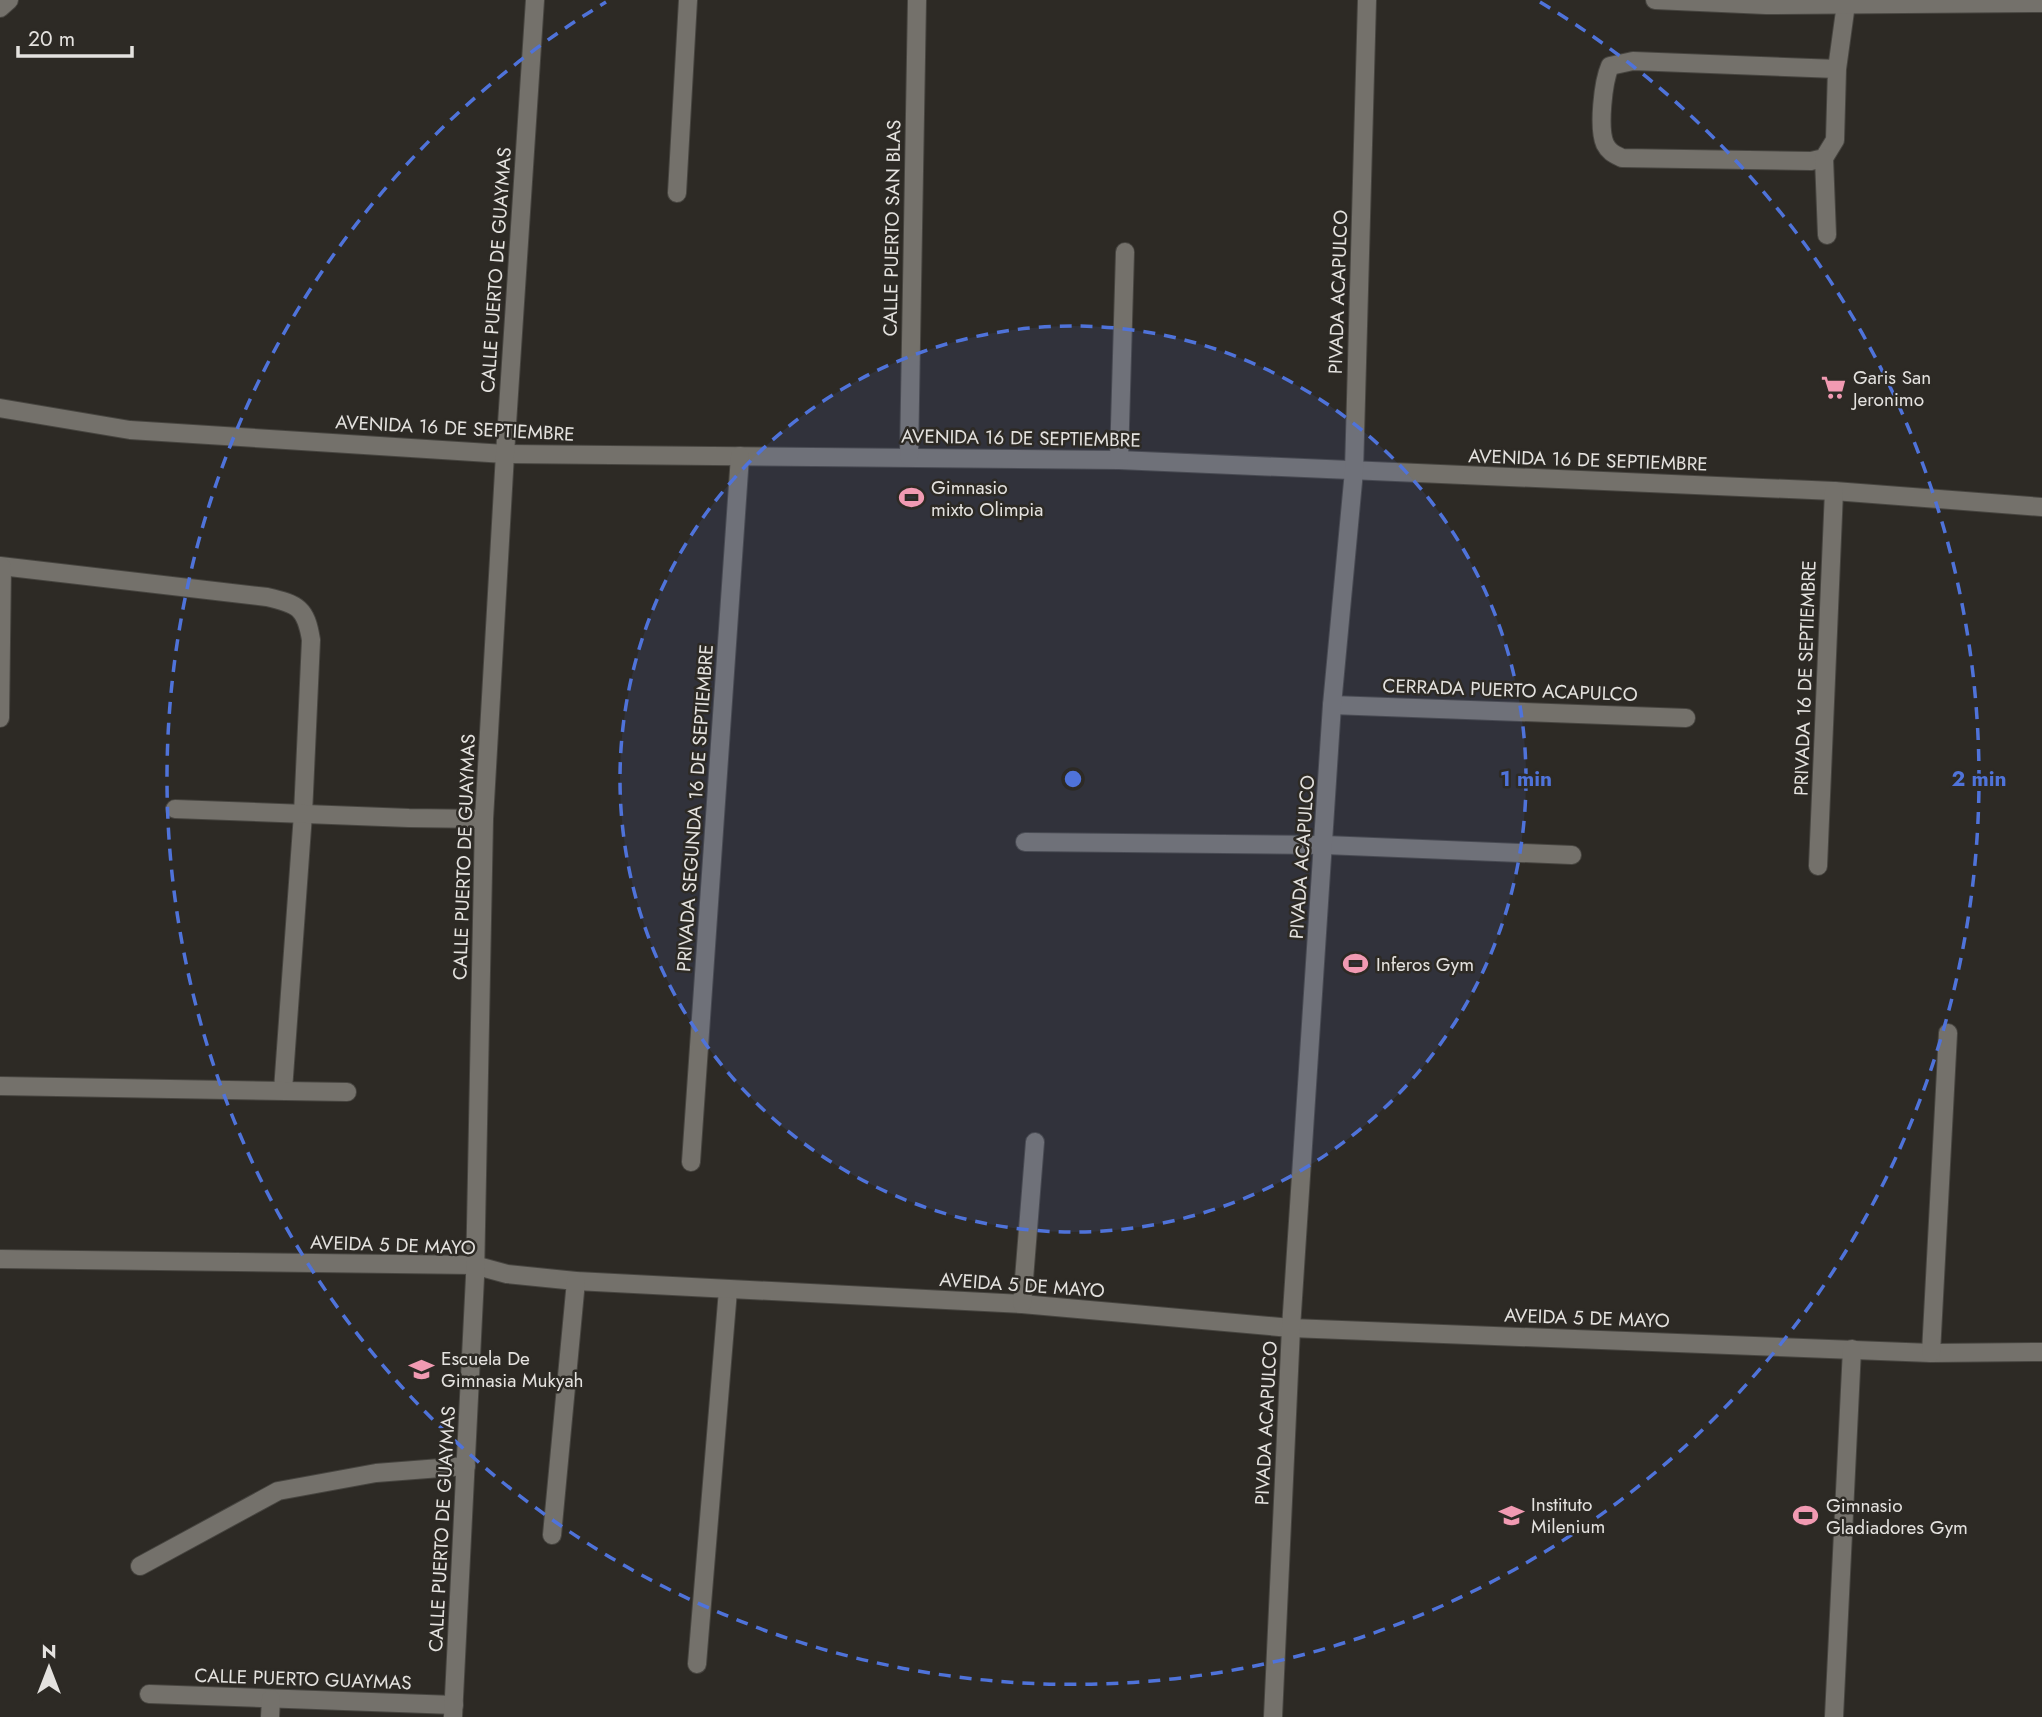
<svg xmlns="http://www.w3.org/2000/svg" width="2042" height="1717" viewBox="0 0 2042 1717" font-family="Jost,sans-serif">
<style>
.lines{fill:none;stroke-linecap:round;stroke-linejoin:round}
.lane-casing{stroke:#474540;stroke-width:20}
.street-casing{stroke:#474540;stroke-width:20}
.lane{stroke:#74716b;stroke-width:18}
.street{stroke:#74716b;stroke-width:18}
.ring{fill:none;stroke:#4f73da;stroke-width:3.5;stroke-dasharray:12 9}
.labels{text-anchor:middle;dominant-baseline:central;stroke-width:5;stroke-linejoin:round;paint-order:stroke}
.street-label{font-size:19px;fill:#e4e2df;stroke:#2d2a25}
.poi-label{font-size:19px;fill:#e4e2df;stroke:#2d2a25;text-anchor:start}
.centre{fill:#4f73da;stroke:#2d2a25;stroke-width:3.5}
.ring-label{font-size:21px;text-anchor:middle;font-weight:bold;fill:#4f73da;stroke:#2d2a25;stroke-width:5;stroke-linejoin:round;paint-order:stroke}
</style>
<rect width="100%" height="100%" fill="#2d2a25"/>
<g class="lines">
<defs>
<g id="lane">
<path d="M 1837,69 L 1633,61 L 1610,66 C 1603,82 1598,128 1605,144 C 1609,152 1614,154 1622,158 L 1811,161 L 1824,158 L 1835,140 L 1837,69 L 1846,4"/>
<path d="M 1824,158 L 1827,235"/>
<path d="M 677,193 L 688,0"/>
<path d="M 140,1566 L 278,1491 L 376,1473 L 466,1466"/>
<path d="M 697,1664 L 728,1290"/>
</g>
<g id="street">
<path d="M 1655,0 L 1766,5 L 2042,3"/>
<path d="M 0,8 L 9,0"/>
<path d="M 0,408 L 130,430 L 505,454 L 1119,460 L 1834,491 L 2042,507"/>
<path d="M 909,457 L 917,0"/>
<path d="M 1119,460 L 1125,252"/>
<path d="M 0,566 L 267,597 C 298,604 306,608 311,640 L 303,814 L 283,1090"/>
<path d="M 1332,705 L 1686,718"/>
<path d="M 0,718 L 2,567"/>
<path d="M 175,809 L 409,818 L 484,819"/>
<path d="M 1025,842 L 1325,845 L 1572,855"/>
<path d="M 1818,866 L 1834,491"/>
<path d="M 0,1086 L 347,1092"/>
<path d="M 691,1162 L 740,456"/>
<path d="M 0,1259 L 474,1265 L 507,1274 L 576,1281 L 1022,1304 L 1291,1328 L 1931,1353 L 2042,1352"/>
<path d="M 1022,1304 L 1035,1142"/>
<path d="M 1931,1353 L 1948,1033"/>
<path d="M 552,1535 L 576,1281"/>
<path d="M 149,1694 L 454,1705"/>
<path d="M 270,1717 L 271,1699"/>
<path d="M 453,1717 L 475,1277 L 484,819 L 505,454 L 535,0"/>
<path d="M 1273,1717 L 1291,1328 L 1332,705 L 1354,471 L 1367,0"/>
<path d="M 1834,1717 L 1852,1349"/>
</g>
</defs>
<!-- lane casing -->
<use href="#lane" class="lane-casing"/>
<!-- street casing -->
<use href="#street" class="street-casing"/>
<!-- lane -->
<use href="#lane" class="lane"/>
<!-- street -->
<use href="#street" class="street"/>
</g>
<!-- distance rings -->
<circle cx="1073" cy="779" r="453" fill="#4f73da" fill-opacity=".12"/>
<g class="ring">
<circle cx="1073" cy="779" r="453"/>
<path d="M1540 2A906 906 0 1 1 606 2"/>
</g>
<!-- icons -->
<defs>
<symbol id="supermarket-bare" viewBox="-9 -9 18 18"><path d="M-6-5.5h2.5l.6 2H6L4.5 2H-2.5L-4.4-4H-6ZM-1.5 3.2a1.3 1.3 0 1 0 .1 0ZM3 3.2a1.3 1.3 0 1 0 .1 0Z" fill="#f19ab2" stroke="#2d2a25" stroke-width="2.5" paint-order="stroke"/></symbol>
<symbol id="stadium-bare" viewBox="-9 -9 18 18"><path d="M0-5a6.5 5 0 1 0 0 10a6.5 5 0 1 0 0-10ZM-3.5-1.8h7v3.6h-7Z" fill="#f19ab2" stroke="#2d2a25" stroke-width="2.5" paint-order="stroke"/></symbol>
<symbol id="school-bare" viewBox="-9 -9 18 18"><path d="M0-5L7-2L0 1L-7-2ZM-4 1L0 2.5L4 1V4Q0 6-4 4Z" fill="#f19ab2" stroke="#2d2a25" stroke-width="2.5" paint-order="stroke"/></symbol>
<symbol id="university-bare" viewBox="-9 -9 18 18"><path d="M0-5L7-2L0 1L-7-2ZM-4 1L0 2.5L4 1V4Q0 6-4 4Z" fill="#f19ab2" stroke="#2d2a25" stroke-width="2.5" paint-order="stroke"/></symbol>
</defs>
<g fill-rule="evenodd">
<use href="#supermarket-bare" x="1816" y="370" width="35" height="35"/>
<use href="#stadium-bare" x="894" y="480" width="35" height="35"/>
<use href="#stadium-bare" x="1338" y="946" width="35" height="35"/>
<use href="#school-bare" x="404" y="1352" width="35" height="35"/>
<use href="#university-bare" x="1494" y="1498" width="35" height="35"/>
<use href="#stadium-bare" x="1788" y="1498" width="35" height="35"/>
</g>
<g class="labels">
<!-- street labels -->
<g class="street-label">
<text transform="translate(892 228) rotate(-89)">CALLE PUERTO SAN BLAS</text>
<text transform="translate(496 270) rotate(-86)">CALLE PUERTO DE GUAYMAS</text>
<text transform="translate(1338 292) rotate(-88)">PIVADA ACAPULCO</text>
<text transform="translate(455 428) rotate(3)">AVENIDA 16 DE SEPTIEMBRE</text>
<text transform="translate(1021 438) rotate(1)">AVENIDA 16 DE SEPTIEMBRE</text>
<text transform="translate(1588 460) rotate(2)">AVENIDA 16 DE SEPTIEMBRE</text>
<text transform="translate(1805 678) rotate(-88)">PRIVADA 16 DE SEPTIEMBRE</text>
<text transform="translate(1510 690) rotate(2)">CERRADA PUERTO ACAPULCO</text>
<text transform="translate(695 808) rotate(-86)">PRIVADA SEGUNDA 16 DE SEPTIEMBRE</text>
<text transform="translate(464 857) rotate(-88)">CALLE PUERTO DE GUAYMAS</text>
<text transform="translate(1302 857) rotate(-86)">PIVADA ACAPULCO</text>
<text transform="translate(393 1245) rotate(2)">AVEIDA 5 DE MAYO</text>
<text transform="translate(1022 1285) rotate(4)">AVEIDA 5 DE MAYO</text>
<text transform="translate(1587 1318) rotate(2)">AVEIDA 5 DE MAYO</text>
<text transform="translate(1266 1423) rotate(-87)">PIVADA ACAPULCO</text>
<text transform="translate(442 1529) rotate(-87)">CALLE PUERTO DE GUAYMAS</text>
<text transform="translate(303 1679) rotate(2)">CALLE PUERTO GUAYMAS</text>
</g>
<!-- poi labels -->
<g class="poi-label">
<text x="1853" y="377">Garis San<tspan x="1853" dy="22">Jeronimo</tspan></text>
<text x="931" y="487">Gimnasio<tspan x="931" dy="22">mixto Olimpia</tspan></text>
<text x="1376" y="964">Inferos Gym</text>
<text x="441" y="1358">Escuela De<tspan x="441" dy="22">Gimnasia Mukyah</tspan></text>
<text x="1531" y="1504">Instituto<tspan x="1531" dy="22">Milenium</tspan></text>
<text x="1826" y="1505">Gimnasio<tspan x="1826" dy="22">Gladiadores Gym</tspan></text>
</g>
</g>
<circle cx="1073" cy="779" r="10" class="centre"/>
<g class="ring-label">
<text x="1526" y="786">1 min</text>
<text x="1979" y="786">2 min</text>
</g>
<!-- north arrow -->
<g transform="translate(49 1668)" stroke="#2d2a25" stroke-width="5" paint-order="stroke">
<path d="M0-5L12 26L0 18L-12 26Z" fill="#e4e2df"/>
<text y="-10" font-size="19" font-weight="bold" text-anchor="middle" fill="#e4e2df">N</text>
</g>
<!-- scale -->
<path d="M18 46v10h114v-10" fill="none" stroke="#e4e2df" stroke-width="3.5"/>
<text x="28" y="46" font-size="21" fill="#e4e2df" stroke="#2d2a25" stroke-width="5" paint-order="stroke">20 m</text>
</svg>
